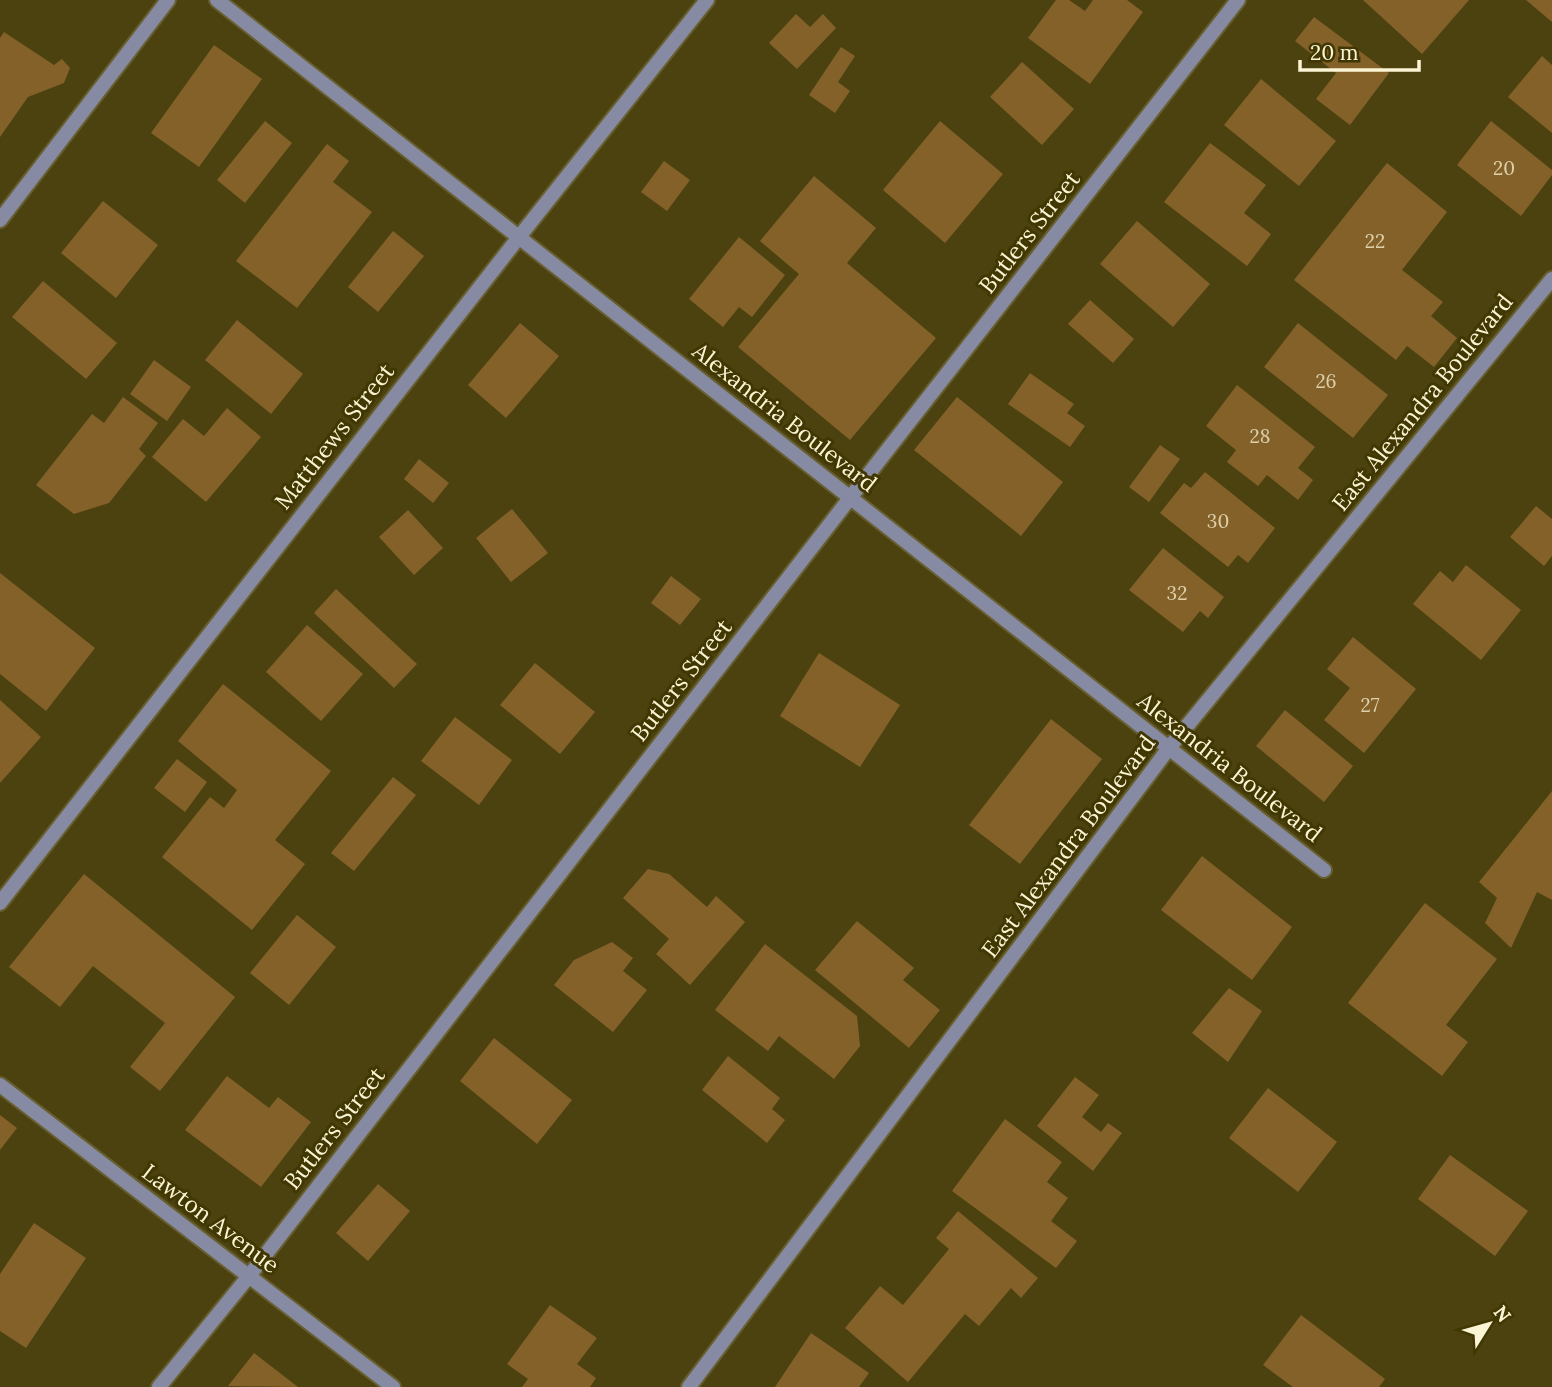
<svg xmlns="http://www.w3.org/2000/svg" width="1552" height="1387" viewBox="0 0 1552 1387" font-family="Lora,serif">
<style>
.building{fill:#836129}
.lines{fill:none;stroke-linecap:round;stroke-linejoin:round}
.minor-casing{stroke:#685f30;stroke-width:18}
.minor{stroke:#868aa3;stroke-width:14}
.labels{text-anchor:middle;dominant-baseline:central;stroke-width:6;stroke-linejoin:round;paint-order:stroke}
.number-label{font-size:19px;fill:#ddd0aa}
.street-label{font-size:23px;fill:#fbf5d5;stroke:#413702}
</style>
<rect width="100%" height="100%" fill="#4c4210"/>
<!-- building -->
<g class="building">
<path d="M 1056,0 L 1069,0 L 1085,11 L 1093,0 L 1127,0 L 1143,12 L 1090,84 L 1028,38 Z"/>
<path d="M 1363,0 L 1469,0 L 1422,54 Z"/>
<path d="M 1526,0 L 1552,0 L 1552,22 Z"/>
<path d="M 796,14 L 810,27 L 823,14 L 836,28 L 797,69 L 769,43 Z"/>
<path d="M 1314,17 L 1389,73 L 1350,125 L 1316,99 L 1336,73 L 1295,41 Z"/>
<path d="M 4,32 L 54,65 L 62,59 L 70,68 L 64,83 L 28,97 L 0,137 L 0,38 Z"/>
<path d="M 214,45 L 262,79 L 199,167 L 151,133 Z"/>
<path d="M 841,47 L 855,56 L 838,82 L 850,91 L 835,113 L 809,95 Z"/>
<path d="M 1542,56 L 1552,65 L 1552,133 L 1508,97 Z"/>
<path d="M 1022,62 L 1074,109 L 1042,145 L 990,97 Z"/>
<path d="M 1261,79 L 1336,141 L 1299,186 L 1224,125 Z"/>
<path d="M 265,121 L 292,143 L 245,203 L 217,180 Z"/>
<path d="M 940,121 L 1003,174 L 945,243 L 883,190 Z"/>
<path d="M 1491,121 L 1552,170 L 1552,175 L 1521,216 L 1457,165 Z"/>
<path d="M 1210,143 L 1266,185 L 1244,213 L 1271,234 L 1247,266 L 1164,202 Z"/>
<path d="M 327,144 L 349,161 L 333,182 L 372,212 L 297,308 L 236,261 Z"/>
<path d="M 664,161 L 690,180 L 667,211 L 641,192 Z"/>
<path d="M 1387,163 L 1447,212 L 1402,270 L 1443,302 L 1431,316 L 1457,338 L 1434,367 L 1407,346 L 1396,360 L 1294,280 Z"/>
<path d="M 814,176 L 876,228 L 847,263 L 936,338 L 850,440 L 738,347 L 799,274 L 760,241 Z"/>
<path d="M 103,201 L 158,245 L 116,298 L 61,253 Z"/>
<path d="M 1137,221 L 1210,284 L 1173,327 L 1100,264 Z"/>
<path d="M 393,231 L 424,256 L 378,312 L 348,287 Z"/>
<path d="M 739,237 L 785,275 L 752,317 L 739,307 L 723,327 L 689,299 Z"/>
<path d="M 43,281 L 117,343 L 86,379 L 12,317 Z"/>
<path d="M 1090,300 L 1134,339 L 1113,363 L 1068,324 Z"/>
<path d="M 237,320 L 303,374 L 271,414 L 205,360 Z"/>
<path d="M 520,323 L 559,356 L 506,418 L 468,385 Z"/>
<path d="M 1298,323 L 1388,395 L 1353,438 L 1264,367 Z"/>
<path d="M 154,360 L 191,387 L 167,421 L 130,394 Z"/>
<path d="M 1030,373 L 1074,404 L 1067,413 L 1085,426 L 1070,447 L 1008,404 Z"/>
<path d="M 1237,385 L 1315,447 L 1298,468 L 1313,480 L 1298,500 L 1267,475 L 1258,486 L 1227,462 L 1236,450 L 1206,426 Z"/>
<path d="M 123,397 L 158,423 L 139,449 L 146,456 L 109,503 L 74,514 L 36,485 L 92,414 L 104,423 Z"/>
<path d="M 957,397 L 1063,482 L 1021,536 L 914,450 Z"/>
<path d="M 227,408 L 261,437 L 206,502 L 152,457 L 183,419 L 204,436 Z"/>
<path d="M 1160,445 L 1180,459 L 1149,502 L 1129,487 Z"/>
<path d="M 419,459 L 449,483 L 433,503 L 404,479 Z"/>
<path d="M 1205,472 L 1275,528 L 1248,563 L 1238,555 L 1228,567 L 1160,513 L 1184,483 L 1191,488 Z"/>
<path d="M 1536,506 L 1552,519 L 1552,556 L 1544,566 L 1510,537 Z"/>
<path d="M 512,509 L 548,553 L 511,582 L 476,538 Z"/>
<path d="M 408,510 L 443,548 L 414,575 L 379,537 Z"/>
<path d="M 1163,548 L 1224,597 L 1208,618 L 1200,611 L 1183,632 L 1129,590 Z"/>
<path d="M 1466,565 L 1521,610 L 1481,660 L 1413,604 L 1440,571 L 1453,582 Z"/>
<path d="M 0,573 L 95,648 L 46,711 L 0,674 Z"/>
<path d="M 671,576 L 701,599 L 680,625 L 651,603 Z"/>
<path d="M 336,589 L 417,664 L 394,688 L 314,613 Z"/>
<path d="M 307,625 L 363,674 L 321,721 L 266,672 Z"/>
<path d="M 1353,637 L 1416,689 L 1364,753 L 1324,720 L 1350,688 L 1327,669 Z"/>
<path d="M 819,653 L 900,705 L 860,767 L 780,716 Z"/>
<path d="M 535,663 L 595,712 L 560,754 L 500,705 Z"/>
<path d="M 223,684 L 331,771 L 275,840 L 305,864 L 252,930 L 162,857 L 210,797 L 224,808 L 237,790 L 178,741 Z"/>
<path d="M 0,700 L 41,737 L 0,783 Z"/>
<path d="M 1285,710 L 1353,766 L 1324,802 L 1256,746 Z"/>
<path d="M 455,717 L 512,760 L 479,805 L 421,761 Z"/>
<path d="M 1051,719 L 1102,759 L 1020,864 L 969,825 Z"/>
<path d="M 177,759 L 207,782 L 185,812 L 154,788 Z"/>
<path d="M 393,777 L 416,795 L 354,871 L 331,853 Z"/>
<path d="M 1552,791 L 1552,900 L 1537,892 L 1511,948 L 1485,923 L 1497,898 L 1479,882 Z"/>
<path d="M 1202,856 L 1292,927 L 1252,980 L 1161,910 Z"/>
<path d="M 648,869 L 669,874 L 707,907 L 716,896 L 745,922 L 690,985 L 656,954 L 669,939 L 623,898 Z"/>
<path d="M 84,874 L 235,997 L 160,1091 L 130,1067 L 165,1023 L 93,966 L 60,1007 L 9,967 Z"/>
<path d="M 1425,903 L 1497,959 L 1446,1025 L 1468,1042 L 1442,1076 L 1348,1003 Z"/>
<path d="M 297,915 L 336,947 L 289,1005 L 250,973 Z"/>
<path d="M 857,921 L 914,968 L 903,980 L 940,1010 L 909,1048 L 815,970 Z"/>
<path d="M 612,942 L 633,958 L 623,971 L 647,990 L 613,1032 L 554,985 L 574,960 Z"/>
<path d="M 765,944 L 857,1016 L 860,1046 L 834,1079 L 779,1036 L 768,1051 L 715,1010 Z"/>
<path d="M 1229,988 L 1262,1011 L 1228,1062 L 1192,1033 Z"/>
<path d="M 494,1038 L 572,1100 L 537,1144 L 460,1081 Z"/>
<path d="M 728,1056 L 780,1098 L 772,1109 L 785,1120 L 767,1143 L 702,1090 Z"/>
<path d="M 227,1076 L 269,1108 L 278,1097 L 311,1122 L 261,1187 L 185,1130 Z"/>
<path d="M 1075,1077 L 1099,1095 L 1082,1117 L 1101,1132 L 1108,1123 L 1122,1133 L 1093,1171 L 1037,1126 Z"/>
<path d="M 1268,1088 L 1337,1142 L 1298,1192 L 1229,1138 Z"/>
<path d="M 0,1115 L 17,1128 L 0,1150 Z"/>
<path d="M 1005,1119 L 1062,1162 L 1047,1182 L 1068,1198 L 1051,1221 L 1077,1241 L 1056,1268 L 952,1191 Z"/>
<path d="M 1450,1155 L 1528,1211 L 1495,1256 L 1418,1199 Z"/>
<path d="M 378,1184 L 410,1211 L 368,1261 L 336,1233 Z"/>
<path d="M 958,1211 L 1038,1278 L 1021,1298 L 1011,1288 L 979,1326 L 965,1314 L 908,1382 L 845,1328 L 880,1286 L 903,1305 L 949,1249 L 936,1238 Z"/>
<path d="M 34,1223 L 86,1258 L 26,1348 L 0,1331 L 0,1274 Z"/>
<path d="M 550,1305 L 597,1338 L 577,1364 L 596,1378 L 590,1387 L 522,1387 L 528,1379 L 507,1364 Z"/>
<path d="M 1301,1315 L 1385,1379 L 1379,1387 L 1293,1387 L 1263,1365 Z"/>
<path d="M 811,1333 L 869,1373 L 859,1387 L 775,1387 Z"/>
<path d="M 254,1353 L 298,1387 L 228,1386 Z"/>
</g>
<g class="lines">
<defs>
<g id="minor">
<path d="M 217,0 L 1324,870"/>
<path d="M 0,220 L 168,0"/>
<path d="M 0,903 L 519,237 L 707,0"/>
<path d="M 0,1085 L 393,1387"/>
<path d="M 159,1387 L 249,1276 L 850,498 L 1238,0"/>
<path d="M 689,1387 L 1169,748 L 1552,279"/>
</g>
</defs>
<!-- minor casing -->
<use href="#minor" class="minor-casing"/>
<!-- minor -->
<use href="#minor" class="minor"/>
</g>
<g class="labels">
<!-- number labels -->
<g class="number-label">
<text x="1504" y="168">20</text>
<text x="1375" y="241">22</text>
<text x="1326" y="381">26</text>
<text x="1260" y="436">28</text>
<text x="1218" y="521">30</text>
<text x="1177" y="593">32</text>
<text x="1370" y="705">27</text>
</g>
<!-- street labels -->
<g class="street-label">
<text transform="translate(1029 232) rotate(-52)">Butlers Street</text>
<text transform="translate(1422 402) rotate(-51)">East Alexandra Boulevard</text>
<text transform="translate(785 417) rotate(38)">Alexandria Boulevard</text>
<text transform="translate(334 436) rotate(-52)">Matthews Street</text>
<text transform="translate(681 680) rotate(-52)">Butlers Street</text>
<text transform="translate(1230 767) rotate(38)">Alexandria Boulevard</text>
<text transform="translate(1068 846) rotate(-53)">East Alexandra Boulevard</text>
<text transform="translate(334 1128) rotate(-52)">Butlers Street</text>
<text transform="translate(211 1218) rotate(37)">Lawton Avenue</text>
</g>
</g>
<!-- north arrow -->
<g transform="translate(1489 1324) rotate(53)" stroke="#413702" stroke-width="5" paint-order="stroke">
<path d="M0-5L12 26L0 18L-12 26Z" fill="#fbf5d5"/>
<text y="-10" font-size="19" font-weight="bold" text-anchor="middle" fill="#fbf5d5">N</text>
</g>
<!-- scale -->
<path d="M1300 60v10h119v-10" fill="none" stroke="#fbf5d5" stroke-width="3.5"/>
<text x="1310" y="60" font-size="21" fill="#fbf5d5" stroke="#413702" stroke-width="5" paint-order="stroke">20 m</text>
</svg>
